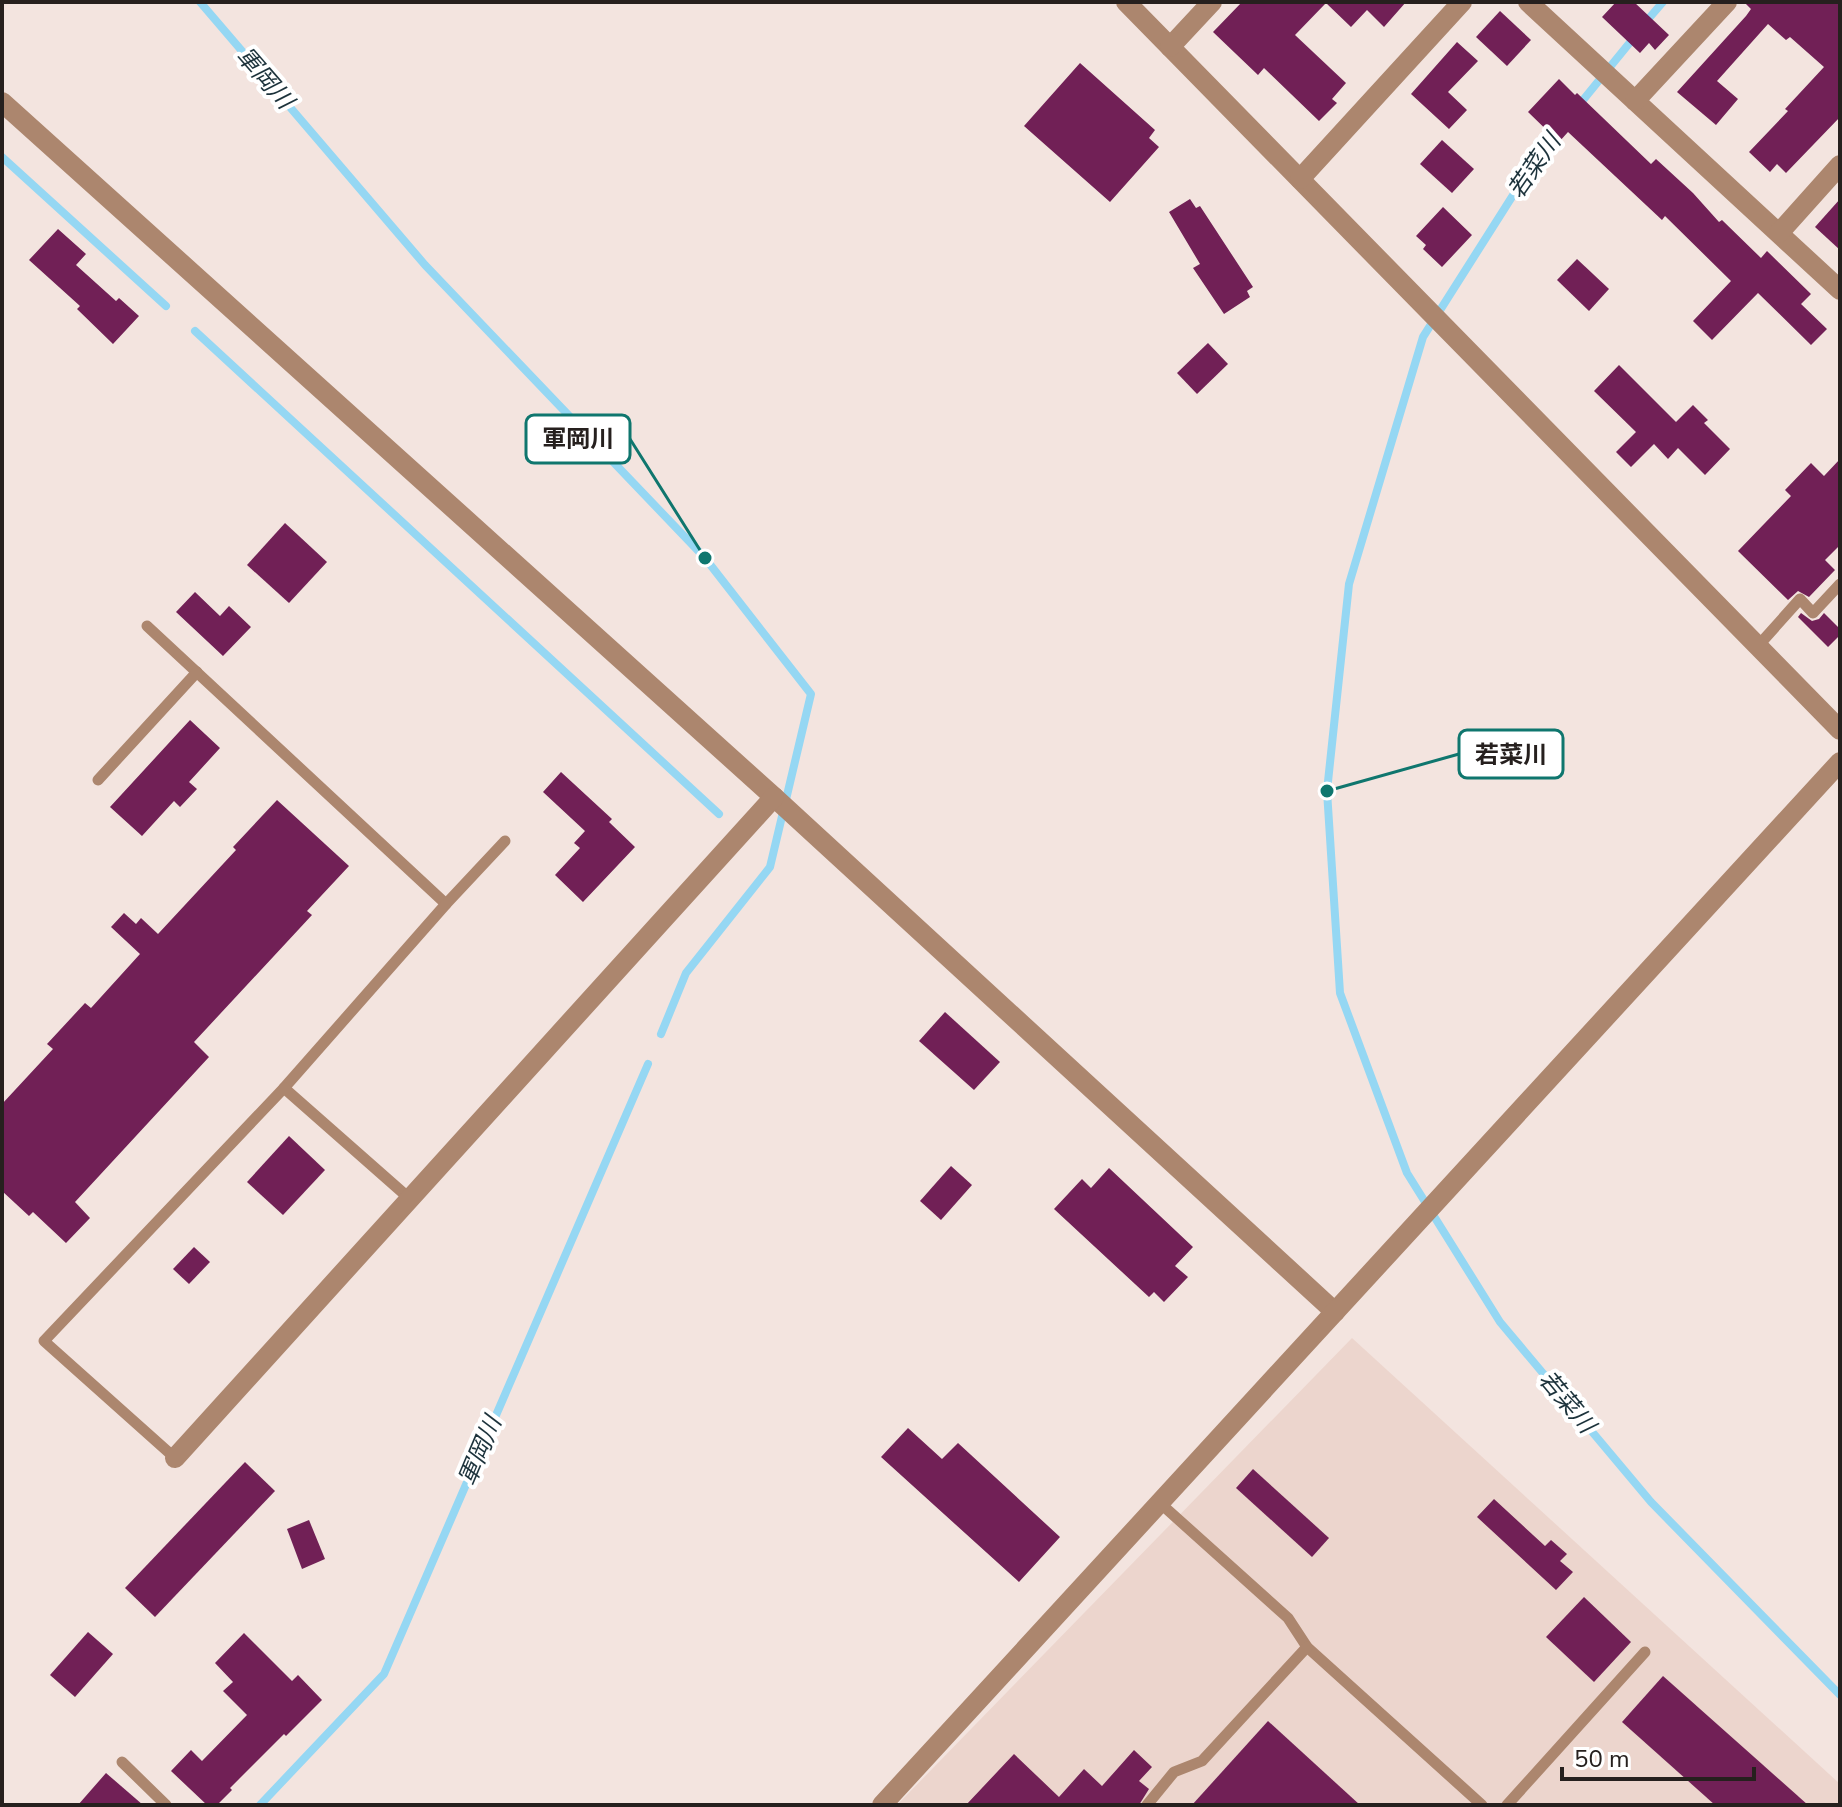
<svg xmlns="http://www.w3.org/2000/svg" width="1842" height="1807" viewBox="0 0 1842 1807" font-family="'Nunito Sans','Noto Sans JP',sans-serif">
<style>
.built{fill:#ecd5cd}
.lines{fill:none;stroke-linecap:round;stroke-linejoin:round}
.stream{stroke:#95d7f3;stroke-width:8}
.building{fill:#712056}
.service{stroke:#ac866e;stroke-width:11}
.minor{stroke:#ac866e;stroke-width:20}
.tertiary{stroke:#ac866e;stroke-width:20}
.labels{text-anchor:middle;dominant-baseline:central;stroke-width:8;stroke-linejoin:round;paint-order:stroke}
.water-label{font-size:24px;font-style:italic;fill:#1c323b;stroke:#fff}
.leader{fill:none;stroke:#0f766e;stroke-width:3}
.callout-dot{fill:#0f766e;stroke:#fff;stroke-width:3}
.callout{fill:#fff;stroke:#0f766e;stroke-width:3}
.callout-label{font-size:24px;text-anchor:middle;font-weight:bold;fill:#26201e}
</style>
<rect width="100%" height="100%" fill="#f3e4df"/>
<!-- built -->
<path class="built" d="M 1352,1338 L 1840,1784 L 1840,1805 L 897,1805 Z"/>
<g class="lines">
<!-- stream -->
<g class="stream">
<path d="M 200,2 L 425,265 L 705,558 L 811,694 L 770,867 L 686,973 L 661,1034"/>
<path d="M 1644,24 L 1663,2"/>
<path d="M 1579,105 L 1636,35"/>
<path d="M 1560,128 L 1543,148 L 1423,337 L 1349,584 L 1327,791 L 1340,993 L 1407,1173 L 1500,1322 L 1651,1502 L 1840,1695"/>
<path d="M 2,157 L 166,306"/>
<path d="M 195,331 L 719,814"/>
<path d="M 260,1805 L 384,1674 L 648,1064"/>
</g>
</g>
<!-- building -->
<g class="building">
<path d="M 1242,2 L 1406,2 L 1384,27 L 1367,10 L 1351,27 L 1326,3 L 1295,35 L 1346,83 L 1332,99 L 1337,103 L 1319,121 L 1264,68 L 1258,75 L 1213,32 Z"/>
<path d="M 1616,2 L 1634,2 L 1669,35 L 1655,50 L 1649,43 L 1640,53 L 1602,17 Z"/>
<path d="M 1744,2 L 1840,2 L 1840,117 L 1786,173 L 1777,164 L 1770,172 L 1749,152 L 1788,111 L 1785,109 L 1824,67 L 1790,37 L 1786,40 L 1768,24 L 1717,81 L 1738,99 L 1716,125 L 1677,92 L 1746,16 L 1751,9 Z"/>
<path d="M 1500,11 L 1531,40 L 1507,66 L 1476,37 Z"/>
<path d="M 1457,42 L 1478,61 L 1448,92 L 1467,110 L 1449,129 L 1411,94 Z"/>
<path d="M 1080,63 L 1155,130 L 1149,138 L 1159,147 L 1110,202 L 1024,126 Z"/>
<path d="M 1559,79 L 1575,95 L 1577,93 L 1651,164 L 1656,159 L 1693,193 L 1719,222 L 1722,220 L 1761,258 L 1767,251 L 1811,294 L 1801,304 L 1827,329 L 1811,345 L 1758,293 L 1712,340 L 1693,321 L 1731,281 L 1665,216 L 1662,220 L 1568,132 L 1559,142 L 1528,112 Z"/>
<path d="M 1442,140 L 1474,169 L 1452,193 L 1420,164 Z"/>
<path d="M 1190,199 L 1196,208 L 1200,206 L 1253,287 L 1247,291 L 1250,297 L 1224,314 L 1193,268 L 1200,264 L 1169,212 Z"/>
<path d="M 1840,199 L 1840,250 L 1815,227 Z"/>
<path d="M 1443,207 L 1472,235 L 1442,267 L 1423,249 L 1426,245 L 1416,236 Z"/>
<path d="M 58,229 L 86,254 L 76,265 L 116,301 L 119,298 L 139,316 L 113,344 L 77,309 L 80,306 L 29,260 Z"/>
<path d="M 1577,259 L 1609,289 L 1589,311 L 1557,280 Z"/>
<path d="M 1208,343 L 1228,364 L 1197,394 L 1177,373 Z"/>
<path d="M 1619,365 L 1676,422 L 1693,405 L 1708,420 L 1704,423 L 1730,449 L 1705,475 L 1678,448 L 1668,459 L 1654,444 L 1631,467 L 1616,452 L 1636,432 L 1594,391 Z"/>
<path d="M 1840,459 L 1840,545 L 1825,560 L 1835,570 L 1809,597 L 1798,591 L 1788,600 L 1738,551 L 1791,496 L 1785,490 L 1811,463 L 1824,476 Z"/>
<path d="M 285,523 L 327,562 L 289,603 L 247,565 Z"/>
<path d="M 195,592 L 220,616 L 229,606 L 251,627 L 223,656 L 176,612 Z"/>
<path d="M 1801,613 L 1812,621 L 1819,619 L 1824,613 L 1840,629 L 1840,635 L 1828,647 L 1798,617 Z"/>
<path d="M 190,720 L 220,748 L 189,782 L 197,789 L 180,807 L 174,801 L 142,836 L 110,807 Z"/>
<path d="M 561,772 L 612,819 L 609,822 L 635,847 L 583,902 L 555,875 L 580,848 L 574,843 L 585,831 L 543,792 Z"/>
<path d="M 277,800 L 349,866 L 307,911 L 312,915 L 194,1042 L 209,1057 L 75,1202 L 90,1218 L 66,1243 L 33,1212 L 29,1216 L 2,1191 L 2,1104 L 53,1049 L 47,1044 L 85,1003 L 91,1008 L 140,954 L 111,927 L 124,913 L 136,924 L 141,918 L 158,934 L 236,850 L 233,847 Z"/>
<path d="M 945,1012 L 1000,1062 L 974,1090 L 919,1041 Z"/>
<path d="M 289,1136 L 325,1170 L 283,1215 L 247,1182 Z"/>
<path d="M 951,1166 L 972,1185 L 941,1220 L 920,1201 Z"/>
<path d="M 1109,1168 L 1193,1247 L 1175,1266 L 1188,1277 L 1164,1302 L 1154,1292 L 1149,1297 L 1054,1209 L 1082,1179 L 1091,1188 Z"/>
<path d="M 194,1247 L 210,1262 L 189,1284 L 173,1269 Z"/>
<path d="M 908,1428 L 942,1459 L 958,1443 L 1060,1537 L 1019,1582 L 881,1457 Z"/>
<path d="M 245,1462 L 275,1491 L 155,1617 L 125,1588 Z"/>
<path d="M 1253,1469 L 1329,1538 L 1312,1557 L 1236,1488 Z"/>
<path d="M 1494,1499 L 1545,1546 L 1551,1540 L 1567,1554 L 1560,1561 L 1573,1572 L 1556,1590 L 1477,1517 Z"/>
<path d="M 309,1520 L 325,1559 L 302,1569 L 287,1529 Z"/>
<path d="M 1584,1597 L 1631,1642 L 1594,1682 L 1546,1637 Z"/>
<path d="M 88,1632 L 113,1654 L 75,1697 L 50,1675 Z"/>
<path d="M 244,1633 L 292,1681 L 298,1675 L 322,1700 L 286,1736 L 284,1734 L 230,1788 L 232,1790 L 217,1805 L 207,1805 L 171,1771 L 191,1750 L 202,1761 L 247,1715 L 223,1691 L 233,1682 L 215,1663 Z"/>
<path d="M 1663,1676 L 1808,1805 L 1715,1805 L 1622,1722 Z"/>
<path d="M 1268,1721 L 1360,1805 L 1192,1805 Z"/>
<path d="M 1134,1750 L 1152,1767 L 1139,1781 L 1149,1789 L 1139,1805 L 966,1805 L 1014,1754 L 1059,1797 L 1084,1769 L 1102,1786 Z"/>
<path d="M 106,1773 L 143,1805 L 78,1805 Z"/>
</g>
<g class="lines">
<!-- service -->
<g class="service">
<path d="M 147,626 L 446,904"/>
<path d="M 1758,646 L 1800,599 L 1813,613 L 1840,584"/>
<path d="M 98,780 L 197,672"/>
<path d="M 284,1088 L 446,904 L 505,841"/>
<path d="M 175,1458 L 44,1341 L 284,1088 L 410,1199"/>
<path d="M 1160,1503 L 1288,1618 L 1307,1647 L 1482,1805"/>
<path d="M 122,1762 L 166,1805"/>
<path d="M 1147,1805 L 1174,1772 L 1202,1761 L 1307,1647"/>
<path d="M 1507,1805 L 1645,1652"/>
</g>
<!-- minor -->
<g class="minor">
<path d="M 1126,2 L 1840,730"/>
<path d="M 1528,2 L 1840,290"/>
<path d="M 1170,47 L 1212,2"/>
<path d="M 1635,101 L 1727,2"/>
<path d="M 2,102 L 774,797 L 1335,1312"/>
<path d="M 1300,179 L 1462,2"/>
<path d="M 1779,233 L 1840,165"/>
<path d="M 882,1805 L 1840,762"/>
</g>
<!-- tertiary -->
<path class="tertiary" d="M 175,1458 L 774,797"/>
</g>
<g class="labels">
<!-- water labels -->
<g class="water-label">
<text transform="translate(265 78) rotate(49)">軍岡川</text>
<text transform="translate(1534 166) rotate(-55)">若菜川</text>
<text transform="translate(1567 1402) rotate(50)">若菜川</text>
<text transform="translate(480 1451) rotate(-67)">軍岡川</text>
</g>
</g>
<!-- callouts -->
<path class="leader" d="M705 558L630 439M1327 791L1459 754"/>
<g class="callout-dot">
<circle cx="705" cy="558" r="8"/>
<circle cx="1327" cy="791" r="8"/>
</g>
<g class="callout">
<rect x="526" y="415" width="104" height="48" rx="8"/>
<rect x="1459" y="730" width="104" height="48" rx="8"/>
</g>
<g class="callout-label">
<text x="578" y="447">軍岡川</text>
<text x="1511" y="763">若菜川</text>
</g>
<!-- border -->
<rect width="1842" height="1807" fill="none" stroke="#26201e" stroke-width="8"/>
<!-- scale -->
<path d="M1562 1767v12h192v-12" fill="none" stroke="#26201e" stroke-width="4"/>
<text x="1574" y="1767" font-size="24" fill="#26201e" stroke="#ffffff" stroke-width="6" paint-order="stroke">50 m</text>
</svg>
